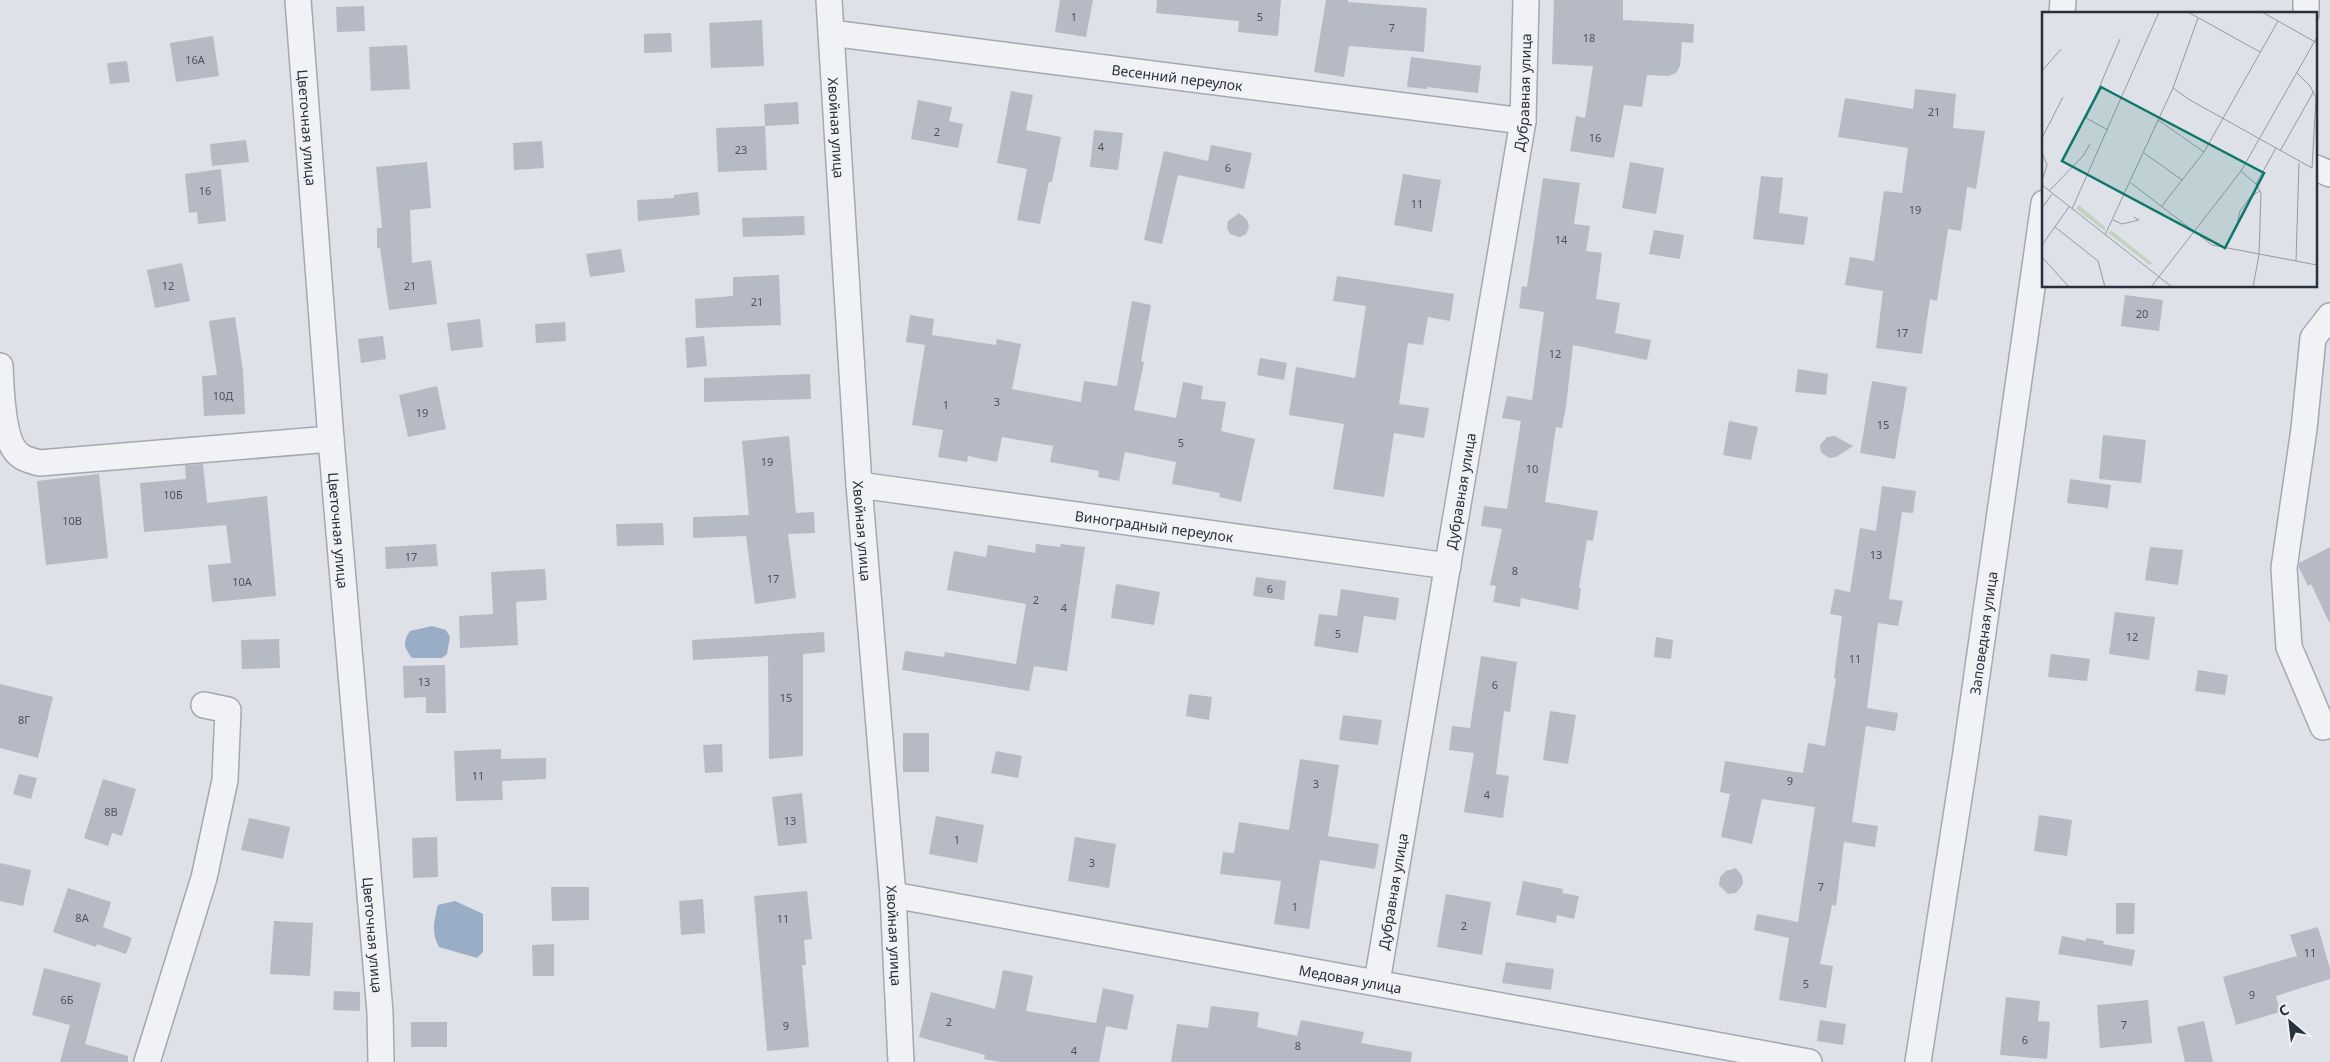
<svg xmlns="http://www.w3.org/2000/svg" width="2330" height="1062" viewBox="0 0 2330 1062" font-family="'Noto Sans',sans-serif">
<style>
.water{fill:#9aadc6}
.building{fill:#b6bac4}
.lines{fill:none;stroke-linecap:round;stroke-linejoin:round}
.minor-casing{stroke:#a4a8b1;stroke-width:28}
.minor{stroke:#f1f2f6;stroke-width:25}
.labels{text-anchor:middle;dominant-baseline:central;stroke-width:4;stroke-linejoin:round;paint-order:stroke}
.number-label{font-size:11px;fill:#4c525f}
.street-label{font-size:14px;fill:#282f3d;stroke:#edf0f5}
.inset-road{fill:none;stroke:#959aa3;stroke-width:1}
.view{fill:#0f766e;fill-opacity:0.15;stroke:#0f766e;stroke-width:2.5}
.inset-edge{fill:none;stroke:#282f3d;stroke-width:2.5}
</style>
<rect width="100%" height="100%" fill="#dee1e7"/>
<!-- water -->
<g class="water">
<path d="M 432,626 L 446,630 L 450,637 L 447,654 L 442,658 L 412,658 C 404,648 402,642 410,631 Z"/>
<path d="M 455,901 L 483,914 L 483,952 L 477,958 L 439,947 C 431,933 434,920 438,905 Z"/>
</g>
<!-- building -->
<g class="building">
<path d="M 1060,0 L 1093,0 L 1086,37 L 1055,32 Z"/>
<path d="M 1157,0 L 1281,0 L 1278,36 L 1238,32 L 1239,21 L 1156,13 Z"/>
<path d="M 1326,0 L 1348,0 L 1348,2 L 1427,8 L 1424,52 L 1349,46 L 1344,77 L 1314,72 Z"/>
<path d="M 1554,0 L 1623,0 L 1623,20 L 1694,24 L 1693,43 L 1682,42 L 1680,66 L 1676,73 L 1668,76 L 1647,75 L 1642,107 L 1624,105 L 1614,158 L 1570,151 L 1576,116 L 1585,118 L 1593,66 L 1552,64 Z"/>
<path d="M 364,6 L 365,31 L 337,32 L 336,7 Z"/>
<path d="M 762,20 L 764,66 L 711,68 L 709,23 Z"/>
<path d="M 671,33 L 672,52 L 644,53 L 644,34 Z"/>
<path d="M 213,36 L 219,76 L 176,82 L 170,43 Z"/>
<path d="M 407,45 L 410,89 L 371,91 L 369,47 Z"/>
<path d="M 1411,57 L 1481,66 L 1478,93 L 1427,87 L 1427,89 L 1407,87 Z"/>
<path d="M 127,61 L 130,82 L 110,84 L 107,63 Z"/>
<path d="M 1915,89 L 1956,94 L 1953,128 L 1985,131 L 1976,189 L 1967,187 L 1961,231 L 1948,229 L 1937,301 L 1930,299 L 1922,354 L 1876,348 L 1883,291 L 1845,285 L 1850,257 L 1874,261 L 1884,191 L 1902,193 L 1908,148 L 1838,137 L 1845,98 L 1913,109 Z"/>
<path d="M 1011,91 L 1033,95 L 1026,130 L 1061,137 L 1052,182 L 1049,182 L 1040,224 L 1017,220 L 1027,169 L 997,163 Z"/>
<path d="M 918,100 L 952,107 L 949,121 L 963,124 L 958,148 L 911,139 Z"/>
<path d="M 798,102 L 799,124 L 765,126 L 764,104 Z"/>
<path d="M 765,126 L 767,170 L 718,172 L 716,128 Z"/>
<path d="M 1094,130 L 1123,133 L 1118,170 L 1090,167 Z"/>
<path d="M 246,140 L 249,162 L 212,166 L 210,144 Z"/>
<path d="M 542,141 L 544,168 L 514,170 L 513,143 Z"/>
<path d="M 1211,145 L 1252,153 L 1244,189 L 1178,175 L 1162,244 L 1144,240 L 1164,151 L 1208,161 Z"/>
<path d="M 427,162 L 431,208 L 410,210 L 412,263 L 431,260 L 437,304 L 389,310 L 380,248 L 377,248 L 377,228 L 382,228 L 376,167 Z"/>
<path d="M 1630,162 L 1664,168 L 1656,214 L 1622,208 Z"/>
<path d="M 221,169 L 226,221 L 198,224 L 197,212 L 189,213 L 185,174 Z"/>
<path d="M 1403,174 L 1441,180 L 1432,232 L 1394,225 Z"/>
<path d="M 1761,176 L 1783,178 L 1779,213 L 1808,217 L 1804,245 L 1753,239 Z"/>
<path d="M 1543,178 L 1580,183 L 1574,224 L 1590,226 L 1586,251 L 1602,253 L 1596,299 L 1620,303 L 1615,333 L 1651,340 L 1647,360 L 1573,345 L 1566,406 L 1562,428 L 1556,427 L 1545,502 L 1598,511 L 1593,541 L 1587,540 L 1579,587 L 1581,588 L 1578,610 L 1521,598 L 1520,607 L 1493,602 L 1496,586 L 1490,585 L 1502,529 L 1481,526 L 1484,506 L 1507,509 L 1521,421 L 1502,418 L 1507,396 L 1532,400 L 1544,312 L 1519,308 L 1522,286 L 1527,287 Z"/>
<path d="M 698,192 L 700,215 L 638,221 L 637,200 L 674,198 L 674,195 Z"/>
<path d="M 1239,213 L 1247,220 L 1249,227 L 1246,234 L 1240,237 L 1230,234 L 1227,228 L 1228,221 Z"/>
<path d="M 804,216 L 805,235 L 743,237 L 742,218 Z"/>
<path d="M 1654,230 L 1684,235 L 1680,259 L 1649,254 Z"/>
<path d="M 621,249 L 625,272 L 590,277 L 586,254 Z"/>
<path d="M 182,263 L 190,301 L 155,308 L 147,270 Z"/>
<path d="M 779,275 L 781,325 L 696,328 L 695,299 L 733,296 L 733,277 Z"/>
<path d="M 1337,276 L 1454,294 L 1450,321 L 1428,317 L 1423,345 L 1408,343 L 1399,404 L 1429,408 L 1424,438 L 1394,433 L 1384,497 L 1333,489 L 1344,424 L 1289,415 L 1296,367 L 1355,378 L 1366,306 L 1333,301 Z"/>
<path d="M 2125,295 L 2163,300 L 2159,331 L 2121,326 Z"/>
<path d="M 1132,301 L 1151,305 L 1141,361 L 1144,362 L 1134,410 L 1176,418 L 1183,382 L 1203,386 L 1201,399 L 1226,402 L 1221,431 L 1255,439 L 1241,502 L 1219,497 L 1220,493 L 1172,484 L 1176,462 L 1125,452 L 1119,481 L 1098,477 L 1099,471 L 1050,462 L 1053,446 L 1002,437 L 997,462 L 968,456 L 967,462 L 938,457 L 943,430 L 912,425 L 925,345 L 906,342 L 910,315 L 934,319 L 932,335 L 996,345 L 997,339 L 1021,344 L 1012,389 L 1081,402 L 1084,381 L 1117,386 Z"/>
<path d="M 235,317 L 243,371 L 245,414 L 204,416 L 202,376 L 217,375 L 209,321 Z"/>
<path d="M 480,319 L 483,347 L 451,351 L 447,323 Z"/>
<path d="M 565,322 L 566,341 L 536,343 L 535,324 Z"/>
<path d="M 383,336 L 386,359 L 361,363 L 358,339 Z"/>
<path d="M 704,336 L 707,366 L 687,368 L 685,338 Z"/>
<path d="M 1260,358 L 1287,363 L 1284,380 L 1257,375 Z"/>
<path d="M 1798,369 L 1828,374 L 1826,395 L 1795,392 Z"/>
<path d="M 810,374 L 811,399 L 704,402 L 704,378 Z"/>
<path d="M 1872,381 L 1907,387 L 1895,459 L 1860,453 Z"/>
<path d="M 437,386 L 446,429 L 408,437 L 399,395 Z"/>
<path d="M 1729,421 L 1758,427 L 1751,460 L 1723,455 Z"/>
<path d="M 2103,435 L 2146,440 L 2141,483 L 2099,479 Z"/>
<path d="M 789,436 L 796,513 L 814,512 L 815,533 L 788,534 L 796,598 L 755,604 L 746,536 L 693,538 L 693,517 L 749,515 L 742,441 Z"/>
<path d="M 1835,436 L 1853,446 L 1836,457 L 1829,458 L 1821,452 L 1820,445 L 1827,437 Z"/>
<path d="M 203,464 L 207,503 L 267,496 L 276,596 L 212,602 L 208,565 L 231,563 L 226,525 L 144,532 L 140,483 L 186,479 L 185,465 Z"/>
<path d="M 99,474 L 108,558 L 46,565 L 37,481 Z"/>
<path d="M 2070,479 L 2111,485 L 2108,508 L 2067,503 Z"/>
<path d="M 1882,486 L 1916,491 L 1913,513 L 1902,512 L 1889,599 L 1903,601 L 1898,626 L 1878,623 L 1867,708 L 1898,713 L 1895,731 L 1866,726 L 1852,822 L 1878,826 L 1875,847 L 1844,842 L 1836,906 L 1832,905 L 1820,964 L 1833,966 L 1826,1008 L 1779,1000 L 1789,938 L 1754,930 L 1757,914 L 1798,922 L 1815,807 L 1762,799 L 1752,844 L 1721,837 L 1730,794 L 1720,792 L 1725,761 L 1803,773 L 1808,743 L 1825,746 L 1836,679 L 1834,678 L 1842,616 L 1830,614 L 1835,589 L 1850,592 L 1860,528 L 1876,531 Z"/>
<path d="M 663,523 L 664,545 L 617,546 L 616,524 Z"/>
<path d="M 436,544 L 438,566 L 386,569 L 385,547 Z"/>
<path d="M 1036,544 L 1060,547 L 1061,544 L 1085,547 L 1067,671 L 1034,666 L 1029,691 L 902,670 L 905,651 L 944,657 L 945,652 L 1016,664 L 1026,604 L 947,590 L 954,551 L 986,557 L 988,545 L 1035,553 Z"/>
<path d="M 2150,547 L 2183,550 L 2178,585 L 2145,580 Z"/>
<path d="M 2330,547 L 2330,624 L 2311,584 L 2308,586 L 2299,568 L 2299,563 Z"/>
<path d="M 545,569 L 547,600 L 516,602 L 518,645 L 460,648 L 459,616 L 493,614 L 491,572 Z"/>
<path d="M 1256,577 L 1286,581 L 1284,600 L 1253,596 Z"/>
<path d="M 1116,584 L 1160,592 L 1154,625 L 1111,618 Z"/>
<path d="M 1341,589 L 1399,598 L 1396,620 L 1364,616 L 1358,653 L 1314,646 L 1319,614 L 1337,616 Z"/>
<path d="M 2115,612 L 2155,617 L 2149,660 L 2109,654 Z"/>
<path d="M 824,632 L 825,652 L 803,654 L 803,756 L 769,759 L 768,656 L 693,660 L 692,640 Z"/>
<path d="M 1656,637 L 1673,640 L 1671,659 L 1654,657 Z"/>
<path d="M 279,639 L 280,668 L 242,669 L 241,640 Z"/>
<path d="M 2051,654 L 2090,659 L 2087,681 L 2048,677 Z"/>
<path d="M 1481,656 L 1517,662 L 1510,712 L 1504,711 L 1496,774 L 1509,776 L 1503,818 L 1464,812 L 1474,753 L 1449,750 L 1452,726 L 1470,728 Z"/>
<path d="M 445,665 L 446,713 L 426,713 L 426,697 L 404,698 L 403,666 Z"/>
<path d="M 2198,670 L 2228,675 L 2225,695 L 2195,691 Z"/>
<path d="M 0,684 L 53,697 L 38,758 L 0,748 Z"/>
<path d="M 1189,694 L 1212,697 L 1209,720 L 1186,716 Z"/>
<path d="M 1550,711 L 1576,715 L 1568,764 L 1543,760 Z"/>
<path d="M 1343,715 L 1382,720 L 1378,745 L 1339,740 Z"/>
<rect x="903" y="733" width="26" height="39"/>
<path d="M 722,744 L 723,772 L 705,773 L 703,745 Z"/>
<path d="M 501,749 L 501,759 L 546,758 L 546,779 L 502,781 L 503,800 L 456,801 L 454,751 Z"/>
<path d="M 996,751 L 1022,756 L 1018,778 L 991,773 Z"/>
<path d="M 1300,759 L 1339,765 L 1328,836 L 1379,844 L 1375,869 L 1320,860 L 1309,929 L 1274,924 L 1281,881 L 1220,874 L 1223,852 L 1234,853 L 1239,822 L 1289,830 Z"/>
<path d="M 19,774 L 37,778 L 31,799 L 13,794 Z"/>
<path d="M 103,779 L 136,789 L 122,836 L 112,833 L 108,846 L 84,838 Z"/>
<path d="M 802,793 L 807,843 L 778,846 L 772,797 Z"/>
<path d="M 2039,815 L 2072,820 L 2067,856 L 2034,851 Z"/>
<path d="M 936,816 L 984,825 L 977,863 L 929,854 Z"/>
<path d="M 249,818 L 290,827 L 283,859 L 241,850 Z"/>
<path d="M 437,837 L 438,877 L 413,878 L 412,838 Z"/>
<path d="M 1075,837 L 1116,844 L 1109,888 L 1068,881 Z"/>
<path d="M 0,863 L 31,870 L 23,906 L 0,901 Z"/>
<path d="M 1736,868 L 1742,876 L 1743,884 L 1736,893 L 1728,894 L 1719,885 L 1720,877 L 1726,871 Z"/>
<path d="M 1523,881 L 1563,889 L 1562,893 L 1579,896 L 1574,919 L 1557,915 L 1556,923 L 1516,915 Z"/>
<path d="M 551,887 L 589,887 L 589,920 L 552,921 Z"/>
<path d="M 68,888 L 111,902 L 103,927 L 132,938 L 126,954 L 97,944 L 96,947 L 53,932 Z"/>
<path d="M 807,891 L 812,939 L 804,940 L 806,965 L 802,965 L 809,1047 L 767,1051 L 754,896 Z"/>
<path d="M 1446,894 L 1491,902 L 1482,955 L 1437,947 Z"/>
<path d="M 703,899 L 705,933 L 681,935 L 679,901 Z"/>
<path d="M 2116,903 L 2135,903 L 2134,934 L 2116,934 Z"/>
<path d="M 274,921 L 313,923 L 310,976 L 270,974 Z"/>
<path d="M 2318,927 L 2330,969 L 2330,979 L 2276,996 L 2280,1012 L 2236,1025 L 2223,977 L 2297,956 L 2290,935 Z"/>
<path d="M 2062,936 L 2086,941 L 2086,938 L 2104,941 L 2103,944 L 2135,950 L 2132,966 L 2058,954 Z"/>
<path d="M 554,944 L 554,976 L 533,976 L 532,945 Z"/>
<path d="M 1506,962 L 1554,969 L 1551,990 L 1502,983 Z"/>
<path d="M 44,968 L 101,983 L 85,1044 L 128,1056 L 128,1062 L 60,1062 L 70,1025 L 32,1015 Z"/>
<path d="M 1003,970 L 1033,976 L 1026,1011 L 1096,1023 L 1103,988 L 1134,995 L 1127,1030 L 1106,1026 L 1099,1062 L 1000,1062 L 984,1059 L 985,1055 L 919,1037 L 931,992 L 995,1009 Z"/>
<path d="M 334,991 L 360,992 L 360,1011 L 333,1010 Z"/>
<path d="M 2006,997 L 2040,1001 L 2038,1021 L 2050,1022 L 2047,1059 L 2000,1055 Z"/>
<path d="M 2148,1000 L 2152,1043 L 2100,1048 L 2097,1005 Z"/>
<path d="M 1211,1006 L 1259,1012 L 1257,1027 L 1297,1036 L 1301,1020 L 1364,1032 L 1361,1043 L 1412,1052 L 1411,1062 L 1171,1062 L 1177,1024 L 1208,1028 Z"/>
<path d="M 1820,1020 L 1846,1024 L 1843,1045 L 1817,1041 Z"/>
<path d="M 2204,1021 L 2213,1062 L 2185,1062 L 2177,1027 Z"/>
<rect x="411" y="1022" width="36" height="25"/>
</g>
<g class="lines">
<defs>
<g id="minor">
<path id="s1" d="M 298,0 L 331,439 L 380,1012 L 381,1062"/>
<path id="s2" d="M 829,0 L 859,485 L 893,895 L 901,1062"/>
<path d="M 2062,14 L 2063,0"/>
<path d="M 2306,14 L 2306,0"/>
<path id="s3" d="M 831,33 L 1523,121"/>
<path d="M 2316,168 L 2330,174"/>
<path d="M 0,366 C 1,387 2,445 21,456 C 26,460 33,461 39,463 L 331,439"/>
<path id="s4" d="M 859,485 L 1448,566"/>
<path d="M 2323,727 L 2289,647 L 2284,568 L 2304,429 L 2313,338 L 2330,316"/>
<path id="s5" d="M 893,895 L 1809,1062"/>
<path id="s6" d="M 1377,982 L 1523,121 L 1526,0"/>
<path d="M 147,1062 L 204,878 L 225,780 L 228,710 L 204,705"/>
<path id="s7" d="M 1918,1062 L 1965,759 L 2044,203"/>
</g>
</defs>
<!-- minor casing -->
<use href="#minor" class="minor-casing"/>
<!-- minor -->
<use href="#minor" class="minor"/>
</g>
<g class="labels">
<!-- number labels -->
<g class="number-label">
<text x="1074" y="16">1</text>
<text x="1260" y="16">5</text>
<text x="1392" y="27">7</text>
<text x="1589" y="37">18</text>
<text x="195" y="59">16А</text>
<text x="1934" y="111">21</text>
<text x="937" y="131">2</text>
<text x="1595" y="137">16</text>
<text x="1101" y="146">4</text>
<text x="741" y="149">23</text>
<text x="1228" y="167">6</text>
<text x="205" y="190">16</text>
<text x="1417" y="203">11</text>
<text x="1915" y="209">19</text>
<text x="1561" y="239">14</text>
<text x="168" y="285">12</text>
<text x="410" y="285">21</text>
<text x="757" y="301">21</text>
<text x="2142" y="313">20</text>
<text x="1902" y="332">17</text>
<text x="1555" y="353">12</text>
<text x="223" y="395">10Д</text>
<text x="997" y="401">3</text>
<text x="946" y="404">1</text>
<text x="422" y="412">19</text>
<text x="1883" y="424">15</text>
<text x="1181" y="442">5</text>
<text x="767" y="461">19</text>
<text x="1532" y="468">10</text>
<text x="173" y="494">10Б</text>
<text x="72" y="520">10В</text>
<text x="1876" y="554">13</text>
<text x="411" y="556">17</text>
<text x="1515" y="570">8</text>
<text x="773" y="578">17</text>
<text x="242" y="581">10А</text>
<text x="1270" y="588">6</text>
<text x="1036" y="599">2</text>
<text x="1064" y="607">4</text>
<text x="1338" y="633">5</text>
<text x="2132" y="636">12</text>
<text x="1855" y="658">11</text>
<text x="424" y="681">13</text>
<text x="1495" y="684">6</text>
<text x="786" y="697">15</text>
<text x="24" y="719">8Г</text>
<text x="478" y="775">11</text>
<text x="1790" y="780">9</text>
<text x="1316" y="783">3</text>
<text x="1487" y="794">4</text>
<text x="111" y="811">8В</text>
<text x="790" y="820">13</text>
<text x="957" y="839">1</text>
<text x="1092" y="862">3</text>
<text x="1821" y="886">7</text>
<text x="1295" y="906">1</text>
<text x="82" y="917">8А</text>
<text x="783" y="918">11</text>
<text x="1464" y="925">2</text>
<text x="2310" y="952">11</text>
<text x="1806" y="983">5</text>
<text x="2252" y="994">9</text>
<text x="67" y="999">6Б</text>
<text x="949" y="1021">2</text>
<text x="2124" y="1024">7</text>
<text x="786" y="1025">9</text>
<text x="2025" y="1039">6</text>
<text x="1298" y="1045">8</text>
<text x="1074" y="1050">4</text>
</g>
<!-- street labels -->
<g class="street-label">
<text stroke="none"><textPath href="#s3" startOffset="349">Весенний переулок</textPath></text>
<text stroke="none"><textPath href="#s6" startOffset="902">Дубравная улица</textPath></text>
<text stroke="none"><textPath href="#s1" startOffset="128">Цветочная улица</textPath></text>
<text stroke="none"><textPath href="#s2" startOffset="128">Хвойная улица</textPath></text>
<text stroke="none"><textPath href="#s6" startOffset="498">Дубравная улица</textPath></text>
<text stroke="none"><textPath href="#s4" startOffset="298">Виноградный переулок</textPath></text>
<text stroke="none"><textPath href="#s1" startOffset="532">Цветочная улица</textPath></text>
<text stroke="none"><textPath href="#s2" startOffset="532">Хвойная улица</textPath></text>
<text stroke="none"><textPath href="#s7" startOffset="434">Заповедная улица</textPath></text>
<text stroke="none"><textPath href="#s6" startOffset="92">Дубравная улица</textPath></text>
<text stroke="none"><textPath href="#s1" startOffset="938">Цветочная улица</textPath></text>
<text stroke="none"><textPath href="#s2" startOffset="938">Хвойная улица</textPath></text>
<text stroke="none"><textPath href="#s5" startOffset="465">Медовая улица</textPath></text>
</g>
</g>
<!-- overview -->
<g transform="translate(2042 12)">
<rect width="275" height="275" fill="#dee1e7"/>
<path d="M 37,193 L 63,215 L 63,219 L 34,197 ZM 69,218 L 110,251 L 108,253 L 66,221 Z" fill="#c3d1c0"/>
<path class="inset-road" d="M 146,0 L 218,40M 220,0 L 275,31M 0,59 L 19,37M 131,76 L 148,88 L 270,156 L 274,86 L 268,74 L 255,61M 116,108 L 162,140M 66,118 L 44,106 L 78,27M 0,126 L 21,85M 238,139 L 272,79M 0,140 L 5,153 L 0,169M 102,141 L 140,168M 199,159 L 214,172 L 219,181 L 217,243 L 211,275M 89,171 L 170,233 L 275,253M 214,172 L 234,136M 0,173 L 130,275M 7,179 L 41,144 L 48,132M 119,195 L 162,140 L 236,9M 0,196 L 10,182M 30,197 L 117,0M 71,208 L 80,212 L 97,208 L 92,205M 195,212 L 198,199 L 209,184 L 218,179M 13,215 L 56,249 L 63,275M 63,223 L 131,76 L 156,6M 0,233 L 27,195M 0,245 L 27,275M 254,249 L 257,151M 109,275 L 199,159 L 275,25"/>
<path class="view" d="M 59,75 L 222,161 L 183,236 L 20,149 Z"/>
<rect width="275" height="275" class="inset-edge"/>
</g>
<!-- north arrow -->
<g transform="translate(2290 1022) rotate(332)" stroke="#edf0f5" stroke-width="4" paint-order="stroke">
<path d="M0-4L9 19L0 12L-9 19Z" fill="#282f3d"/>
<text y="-8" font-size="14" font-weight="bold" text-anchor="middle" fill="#282f3d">С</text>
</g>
</svg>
